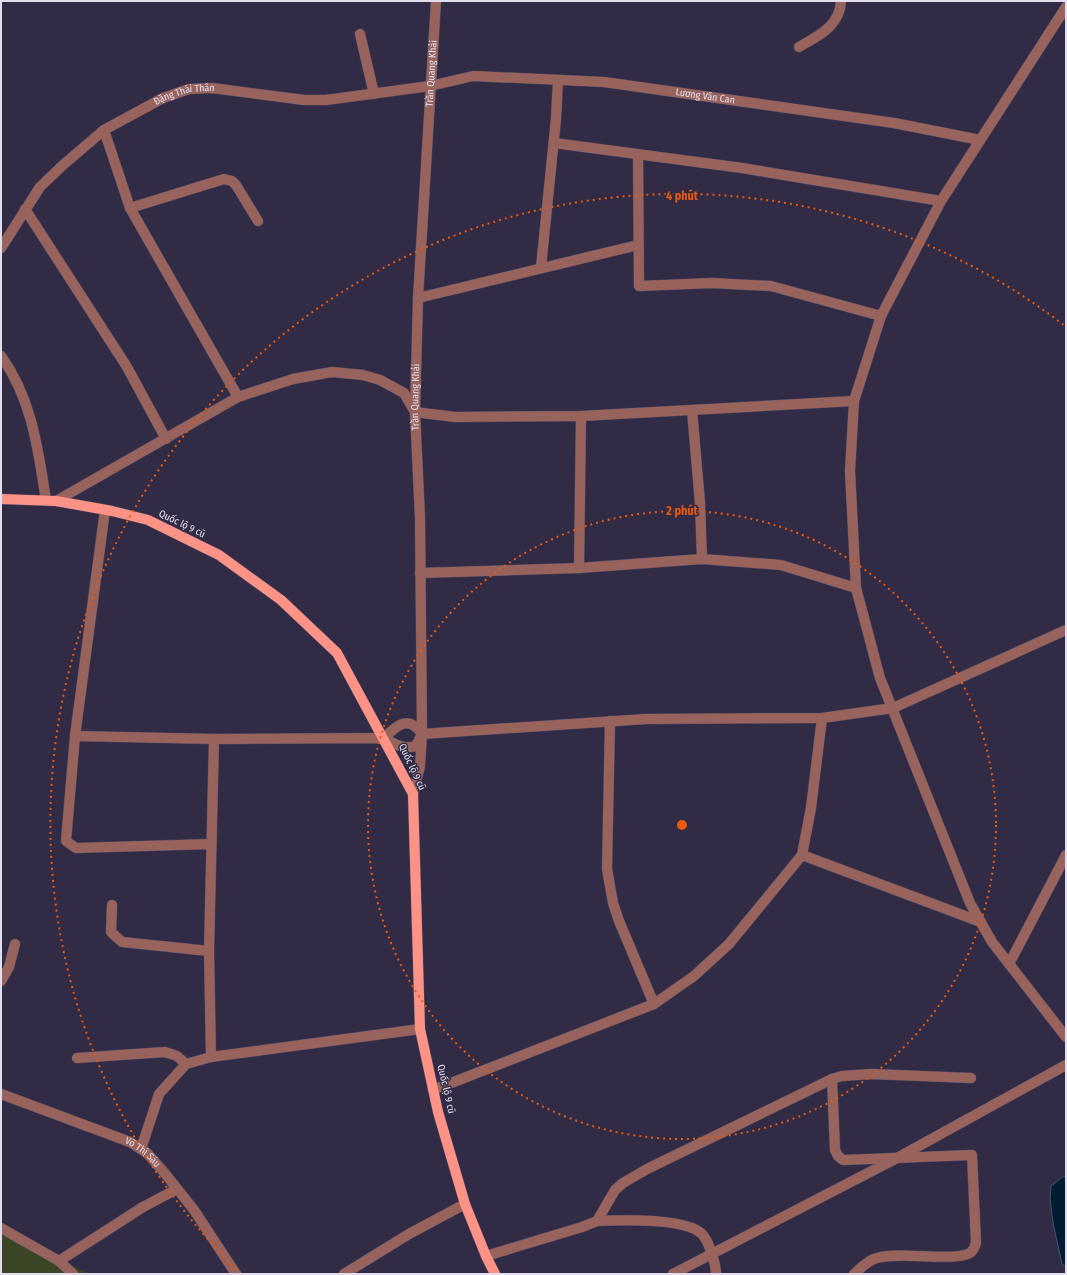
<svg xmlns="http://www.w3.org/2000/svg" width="1067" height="1275" viewBox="0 0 1067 1275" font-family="'Fira Sans Condensed',sans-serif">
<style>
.green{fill:#3a4623}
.water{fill:#021c33;stroke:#45566c}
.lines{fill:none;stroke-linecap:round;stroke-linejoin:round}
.minor-casing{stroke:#4e4861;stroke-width:11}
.major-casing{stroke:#4e4861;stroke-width:11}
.minor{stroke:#97635c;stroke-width:10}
.major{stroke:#fd9386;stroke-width:10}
.ring{fill:none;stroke:#e8590c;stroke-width:2;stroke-dasharray:2 4}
.labels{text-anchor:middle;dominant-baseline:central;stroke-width:3;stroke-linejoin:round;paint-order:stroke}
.street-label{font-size:10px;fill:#e2def0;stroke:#322b46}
.centre{fill:#e8590c;stroke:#322b46;stroke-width:2}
.ring-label{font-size:12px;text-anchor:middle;font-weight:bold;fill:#e8590c;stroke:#322b46;stroke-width:3;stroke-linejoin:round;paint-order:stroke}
</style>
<rect width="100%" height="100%" fill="#322b46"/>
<!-- green -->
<path class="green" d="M 1,1234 L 90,1274 L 1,1274 Z"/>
<!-- water -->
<path class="water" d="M 1064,1176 L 1066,1177 L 1066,1267 L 1062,1264 L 1053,1223 L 1050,1199 L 1051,1186 Z"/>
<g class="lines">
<defs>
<g id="minor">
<path d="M 1066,7 L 941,201 L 881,316 L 854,401 L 850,471 L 856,588 L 880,678 L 970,903 L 992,942 L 1066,1037"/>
<path d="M 360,34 L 374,94"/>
<path d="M 799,47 C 818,36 840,26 841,1"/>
<path d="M 104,130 L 130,208 L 238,397"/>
<path d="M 554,143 L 742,168 L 941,201"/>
<path d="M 638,154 L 639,286 L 712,283 L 771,286 L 881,316"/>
<path d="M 130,208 L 224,179 L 232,181 L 236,185 L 258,221"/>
<path d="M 25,209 L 127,367 L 166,439"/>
<path id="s1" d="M 1,248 L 40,187 L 63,165 L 104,130 L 163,98 L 189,89 L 212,88 L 304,100 L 326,100 L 430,86 L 473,76 L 604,82 L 894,123 L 980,140"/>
<path d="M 541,267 L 556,119 L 558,80"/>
<path d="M 418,298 L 638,245"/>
<path d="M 1,356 C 32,399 38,449 46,500"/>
<path d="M 692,410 L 700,503 L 702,559"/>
<path d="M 56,501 L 238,397 L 293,379 L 332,372 L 363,375 L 380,380 L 404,393 L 415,412 L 455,417 L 581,416 L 854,401"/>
<path d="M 105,510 L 75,736 L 66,841 L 76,848 L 211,844"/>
<path d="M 579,568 L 581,416"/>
<path d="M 420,573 L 579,568 L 702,559 L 781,565 L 856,588"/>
<path d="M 610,721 L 607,869 L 613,903 L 619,921 L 654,1004"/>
<path d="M 422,734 L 646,719 L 822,718 L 893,708 L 1066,630"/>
<path d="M 75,736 L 214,739 L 384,738 C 395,744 403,750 416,746 L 421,736"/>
<path d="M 384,738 C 398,724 409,715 422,734"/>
<path id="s2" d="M 413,794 L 420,766 L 422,734 L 420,518 L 415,412 L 418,298 L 436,1"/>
<path d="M 802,855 L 981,922"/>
<path d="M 112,905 L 111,932 L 122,942 L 209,951"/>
<path d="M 1009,964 L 1066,855"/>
<path d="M 1,981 L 9,967 L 15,944"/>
<path d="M 211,1057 L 209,951 L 214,739"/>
<path d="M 77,1058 L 165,1052 L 177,1056 L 186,1064"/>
<path d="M 832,1079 L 835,1150 L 838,1156 L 843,1160 L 972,1155 L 976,1243 C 975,1247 974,1250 970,1253 C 954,1262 899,1251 877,1258 C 868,1260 861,1268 854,1274"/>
<path d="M 433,1090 L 654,1004 L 694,976 L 729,944 L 802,855 L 811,808 L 822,718"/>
<path id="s3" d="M 1,1094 L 130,1142 L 147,1153 L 163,1171 L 194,1210 L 236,1274"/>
<path d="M 141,1149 L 159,1094 L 186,1064 L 211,1057 L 420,1029"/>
<path d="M 597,1221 C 621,1220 683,1218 701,1233 C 709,1240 716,1265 716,1274"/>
<path d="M 1,1228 L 59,1261 L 73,1274"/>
<path d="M 486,1256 L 582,1227 L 597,1221 L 615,1190 L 623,1183 L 647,1169 L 832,1079 L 842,1076 L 871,1074 L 971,1078"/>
<path d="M 59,1261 L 143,1207 L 177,1189"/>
<path d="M 344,1274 L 409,1234 L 465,1204"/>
<path d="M 673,1274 L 897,1158 L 1066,1065"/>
</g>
<path id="major" d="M 1,499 L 56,501 L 112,511 L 148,520 L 219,555 L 281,600 L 337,653 L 413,794 L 420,1029 L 438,1112 L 465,1204 L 486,1256 L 495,1274"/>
</defs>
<!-- minor casing -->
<use href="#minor" class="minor-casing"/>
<!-- major casing -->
<use href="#major" class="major-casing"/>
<!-- minor -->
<use href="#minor" class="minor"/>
<!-- major -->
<use href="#major" class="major"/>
</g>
<!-- distance rings -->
<g class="ring">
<circle cx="682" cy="825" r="314"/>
<path d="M241 1274A629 629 0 0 1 1065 326"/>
</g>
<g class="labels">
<!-- street labels -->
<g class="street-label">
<text stroke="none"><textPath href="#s2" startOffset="722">Trần Quang Khải</textPath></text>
<text stroke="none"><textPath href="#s1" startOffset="773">Lương Văn Can</textPath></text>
<text stroke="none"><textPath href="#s1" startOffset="247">Đặng Thái Thân</textPath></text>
<text stroke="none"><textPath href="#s2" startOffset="398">Trần Quang Khải</textPath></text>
<text transform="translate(182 524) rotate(26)">Quốc lộ 9 cũ</text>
<text transform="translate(412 767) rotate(65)">Quốc lộ 9 cũ</text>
<text transform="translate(446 1089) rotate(77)">Quốc lộ 9 cũ</text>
<text stroke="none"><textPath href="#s3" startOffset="154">Võ Thị Sáu</textPath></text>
</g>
</g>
<circle cx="682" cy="825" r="6" class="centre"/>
<g class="ring-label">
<text x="682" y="200">4 phút</text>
<text x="682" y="515">2 phút</text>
</g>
<!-- border -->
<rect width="1067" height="1275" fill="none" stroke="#e2def0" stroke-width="4"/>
</svg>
